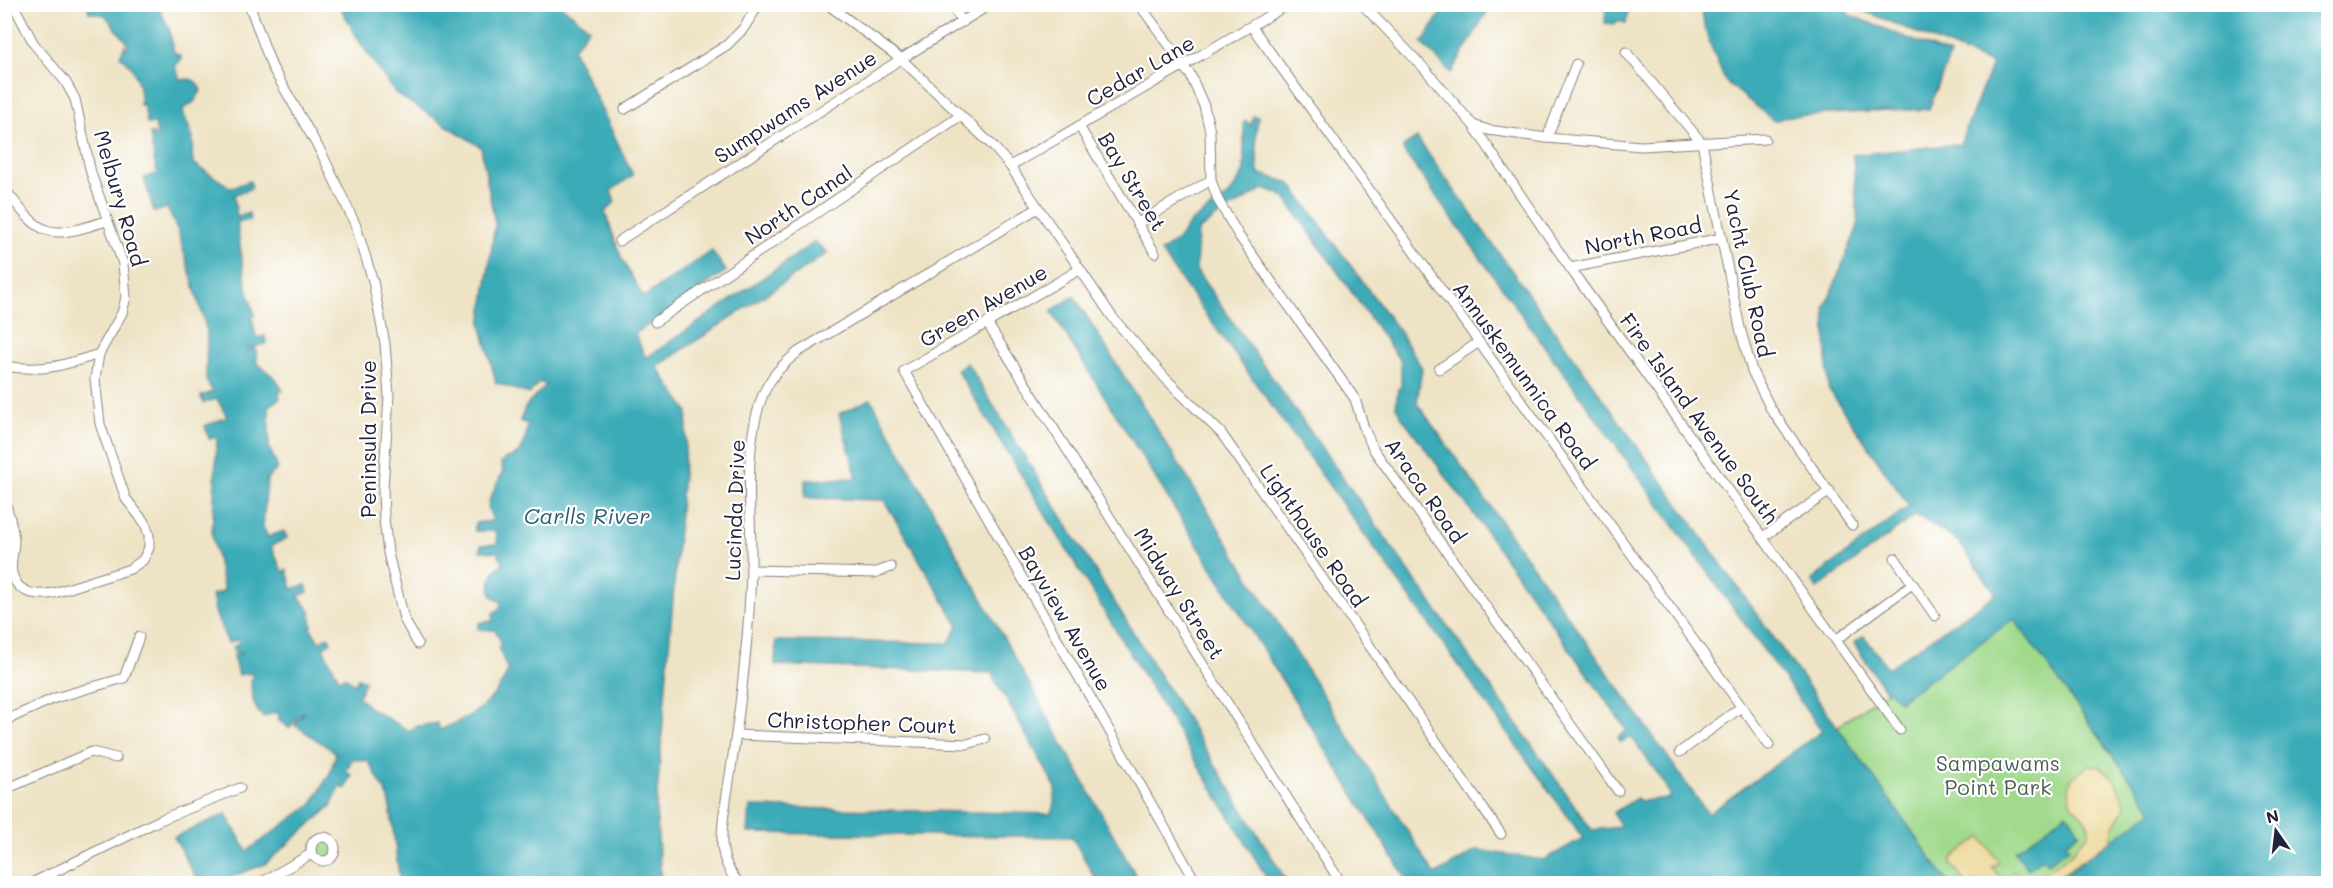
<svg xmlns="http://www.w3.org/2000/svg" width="2333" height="888" viewBox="0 0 2333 888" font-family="Mali,sans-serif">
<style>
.green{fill:#a1da8d;stroke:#627e64;stroke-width:1.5}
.sand{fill:#eeda9e;stroke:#887e6c;stroke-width:1.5}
.water{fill:#3babb8;stroke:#2e667a;stroke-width:1.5;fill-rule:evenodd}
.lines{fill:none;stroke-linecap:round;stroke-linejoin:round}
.street-casing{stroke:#888280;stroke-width:11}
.street{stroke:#fff;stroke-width:9}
.labels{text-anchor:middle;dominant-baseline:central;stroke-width:4.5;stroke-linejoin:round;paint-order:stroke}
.street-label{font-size:21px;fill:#22223b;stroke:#fff}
.park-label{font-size:21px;fill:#4e6258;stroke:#fff}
.water-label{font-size:22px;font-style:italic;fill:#2d6073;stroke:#fff}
</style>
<rect width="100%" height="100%" fill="#fff"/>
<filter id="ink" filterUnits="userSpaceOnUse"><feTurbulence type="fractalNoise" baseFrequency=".0167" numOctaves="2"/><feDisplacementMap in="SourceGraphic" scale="12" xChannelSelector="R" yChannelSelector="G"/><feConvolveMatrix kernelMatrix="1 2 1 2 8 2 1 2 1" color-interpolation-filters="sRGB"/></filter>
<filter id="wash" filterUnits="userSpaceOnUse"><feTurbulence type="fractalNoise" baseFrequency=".008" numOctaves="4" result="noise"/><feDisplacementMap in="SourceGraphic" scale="24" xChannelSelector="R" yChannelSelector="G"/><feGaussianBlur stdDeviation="1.35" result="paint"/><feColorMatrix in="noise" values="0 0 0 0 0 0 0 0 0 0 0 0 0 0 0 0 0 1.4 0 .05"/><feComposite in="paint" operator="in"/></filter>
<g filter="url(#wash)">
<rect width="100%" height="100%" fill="#eee3c5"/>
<!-- green -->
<g class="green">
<path d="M 2014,618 L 2154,812 L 2052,883 L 1949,883 L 1837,727 L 1888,690 L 1900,701 Z"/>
<circle cx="323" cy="849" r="11"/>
</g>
<!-- sand -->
<path class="sand" d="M 2089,765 L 2100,766 L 2114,779 L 2125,803 L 2124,809 L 2114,826 L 2111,840 L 2050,883 L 1966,883 L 1952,865 L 1951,860 L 1958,853 L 1981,837 L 1999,862 L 1992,867 L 2002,880 L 2014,871 L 2019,878 C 2034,881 2070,859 2077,846 C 2080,841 2088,839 2089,833 C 2091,819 2075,812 2071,802 C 2068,794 2069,787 2071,779 Z"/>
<!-- water -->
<g class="water">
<path d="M 87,5 L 157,5 L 169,28 L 174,53 L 181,56 L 181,60 L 175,66 L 180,80 C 191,78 197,79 201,91 L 194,102 L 183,109 C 184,121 194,132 193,143 C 193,151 191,154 193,163 L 231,188 L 250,181 L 252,188 L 234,195 L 237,217 L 249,213 L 250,220 L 237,223 C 241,254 244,285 255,315 L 252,317 L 256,338 L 265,336 L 266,344 L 247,348 L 247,350 L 256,348 L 257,360 L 255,361 L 276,379 L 283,391 L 279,392 L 280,398 L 269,406 L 269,447 L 278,468 L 267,479 L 263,527 L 268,537 L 284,531 L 287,538 L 271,546 L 282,571 L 287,570 L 292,589 L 306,585 L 308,592 L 298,596 L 310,610 L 312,626 L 310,627 L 319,642 L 328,636 L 331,642 L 323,648 L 339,679 L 345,677 L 355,684 L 358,678 L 365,681 L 358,697 L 371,709 L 411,732 L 414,727 L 437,723 L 440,730 C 471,716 494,705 508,671 L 499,649 L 501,642 L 495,630 L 478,629 L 479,623 L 493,621 L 493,613 L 498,610 L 502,603 L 491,595 C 489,580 491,571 504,563 L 497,552 L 480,551 L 481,545 L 497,544 L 496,531 L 475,531 L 475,523 L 493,521 L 488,508 L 489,501 L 503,471 L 501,463 L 506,458 C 524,457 525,438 528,424 L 520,421 L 526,406 L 546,385 L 540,382 L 529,394 L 496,383 L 481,324 L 495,224 L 481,147 L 395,93 L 361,44 L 339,5 L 560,5 L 589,28 L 573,49 L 633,175 L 611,191 L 615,202 L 605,212 L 621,257 L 643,297 L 712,251 L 726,271 L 635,334 L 646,358 L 815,242 L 828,253 L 657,367 L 688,412 L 656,809 L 661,883 L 400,883 L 389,798 L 368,761 L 352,759 L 346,772 L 352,775 L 345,789 L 340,786 L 331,806 L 265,864 L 215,883 L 199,883 L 174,837 L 226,814 L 247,851 L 312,804 L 330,773 L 336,753 L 295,725 L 304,713 L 303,712 L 289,728 L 278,720 L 280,716 L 275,712 L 263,717 C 251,706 250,689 252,673 L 238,675 L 233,656 L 242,654 L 234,652 L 233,647 L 239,643 L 238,639 L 228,643 L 216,615 L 212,595 L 224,591 L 212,535 L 217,440 L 217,437 L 209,439 L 205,426 L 227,417 L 217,399 L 203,403 L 201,396 L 213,392 L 206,380 L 207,331 L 178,231 L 167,208 L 154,212 L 144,178 L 159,173 L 158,170 L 156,170 L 150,134 L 154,134 L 156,140 L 158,139 L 155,124 L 147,124 L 144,105 L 140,105 C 141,87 136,67 120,56 L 125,45 L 127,49 L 129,48 L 126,41 L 105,15 L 89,12 Z"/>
<path d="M 1446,5 L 1491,5 L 1451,73 L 1422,43 Z"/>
<path d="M 1606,5 L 1629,5 L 1626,23 L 1617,21 L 1615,24 L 1605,23 Z"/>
<path d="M 1700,5 L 1849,5 L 1847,14 L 1950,55 L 1929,109 L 1789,116 L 1774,121 L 1725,81 L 1707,36 Z"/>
<path d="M 1850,5 L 2328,5 L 2328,883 L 2052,883 L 2153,811 L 2014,619 L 1899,701 L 1889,691 L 1886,692 L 1854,643 L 1864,636 L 1888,668 L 1996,594 L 1958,541 L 1916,515 L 1817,589 L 1812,580 L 1909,506 L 1828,388 L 1825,308 L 1858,226 L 1853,155 L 1960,144 L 1992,64 Z"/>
<path d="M 1253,116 L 1258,117 L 1256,135 L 1258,173 L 1290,183 L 1401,334 L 1422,368 L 1417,403 L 1708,814 L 1822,731 L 1404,152 L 1403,147 L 1417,138 L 1949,883 L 1409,883 L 1051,311 L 1074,296 L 1435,875 L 1477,850 L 1544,860 L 1583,838 L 1161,252 L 1177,240 L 1191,222 L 1231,193 L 1244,171 L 1244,122 L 1246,121 L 1251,126 ZM 1263,189 L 1278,193 L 1286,199 L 1401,362 L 1401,387 L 1398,389 L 1396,407 L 1402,417 L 1480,523 L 1626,729 L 1625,733 L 1618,737 L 1621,742 L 1628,738 L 1633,739 L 1665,784 L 1670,798 L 1641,801 L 1637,798 L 1613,813 L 1621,827 L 1592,830 L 1196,270 L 1198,231 L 1218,216 Z"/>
<path d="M 967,363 L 1288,883 L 1270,883 L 957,370 Z"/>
<path d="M 871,399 L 1140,883 L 1098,883 L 1072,837 L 748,833 L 750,807 L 1052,814 L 1056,788 L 991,673 L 775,665 L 776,641 L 949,643 L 958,625 L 884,500 L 805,498 L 805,480 L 857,478 L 839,414 Z"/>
<path d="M 2067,813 L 2080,832 L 2066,843 L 2069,848 L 2048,863 L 2044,858 L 2028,869 L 2015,851 Z"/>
</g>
</g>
<g filter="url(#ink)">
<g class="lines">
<defs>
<g id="street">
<path d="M 249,4 L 272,67 L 322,154 L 356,226 L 373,281 L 385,344 L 389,396 L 383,488 L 384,519 L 388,553 L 404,619 L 418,644"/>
<path d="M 827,4 L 901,59 L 993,146 L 1010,166 L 1113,318 L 1166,379 L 1221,433 L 1501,834"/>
<path d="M 950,4 L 963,22"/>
<path d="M 1139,4 L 1175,53 L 1182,66 L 1190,74 L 1204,106 L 1210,131 L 1211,180 L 1218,200 L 1239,236 L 1355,399 L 1365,431 L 1374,450 L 1618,791"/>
<path d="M 1362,4 L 1423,67 L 1473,125 L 1488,130 L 1547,138 L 1641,146 L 1765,139"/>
<path d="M 1252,27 L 1769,745"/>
<path d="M 1626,52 L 1702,143 L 1740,328 L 1752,371 L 1771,409 L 1852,525"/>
<path d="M 625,109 L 727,45 L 743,29 L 759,4"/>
<path d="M 1473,125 L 1570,268 L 1900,730"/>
<path d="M 1079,126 L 1155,253"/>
<path d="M 1547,138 L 1576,64"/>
<path d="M 1010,166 L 1289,4"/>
<path d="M 4,188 C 42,238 47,240 106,221"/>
<path d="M 1138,223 L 1211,180"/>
<path d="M 619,241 L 901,59 L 991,4"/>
<path d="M 1570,268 L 1722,238"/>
<path d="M 1079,270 L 904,371 L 1197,884"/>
<path d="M 655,322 L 960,116"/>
<path d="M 987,323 L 1341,883"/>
<path d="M 4,366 C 43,372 62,366 99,354 L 122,313 L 126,297 L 123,264 L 91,173 L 75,99 L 65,81 L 34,44 L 13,4"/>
<path d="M 1439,369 L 1479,342"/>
<path d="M 4,498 C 8,512 13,526 14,540 C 14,551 10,563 12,573 C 17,594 37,596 54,593 L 130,569 L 143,560 L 149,548 L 149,535 L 145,523 L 126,499 L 100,424 L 95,379 L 99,354"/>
<path d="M 1763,537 L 1830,491"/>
<path d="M 1895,558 L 1935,616"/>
<path d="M 751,570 L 874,573 L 891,567"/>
<path d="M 1836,640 L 1912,584"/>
<path d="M 4,721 L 55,698 L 124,678 L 139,637"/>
<path d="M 736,735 L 967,744 L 985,739"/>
<path d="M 1680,752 L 1740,708"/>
<path d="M 4,790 L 91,752 L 116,758"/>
<circle cx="323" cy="849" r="12"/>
<path d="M 30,884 L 160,820 L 240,788"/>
<path d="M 259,884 L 311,854"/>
<path d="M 740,884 C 714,858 722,827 727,794 C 739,720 749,644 751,569 C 752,515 743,459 759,406 C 766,382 778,368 798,352 L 1038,208"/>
</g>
</defs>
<!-- street casing -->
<use href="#street" class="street-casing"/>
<!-- street -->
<use href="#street" class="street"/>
</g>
</g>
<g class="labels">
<!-- street labels -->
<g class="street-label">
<text transform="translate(1140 70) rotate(-30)">Cedar Lane</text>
<text transform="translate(795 106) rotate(-33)">Sumpwams Avenue</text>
<text transform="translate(1133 181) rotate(59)">Bay Street</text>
<text transform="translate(121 198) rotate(74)">Melbury Road</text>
<text transform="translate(798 204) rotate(-34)">North Canal</text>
<text transform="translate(1643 235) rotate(-11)">North Road</text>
<text transform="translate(1749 273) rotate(78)">Yacht Club Road</text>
<text transform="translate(983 305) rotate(-30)">Green Avenue</text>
<text transform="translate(1525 375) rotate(54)">Annuskemunnica Road</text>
<text transform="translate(1700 418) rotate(54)">Fire Island Avenue South</text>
<text transform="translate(367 439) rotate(-90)">Peninsula Drive</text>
<text transform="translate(1426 490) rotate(55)">Araca Road</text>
<text transform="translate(734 510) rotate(-88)">Lucinda Drive</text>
<text transform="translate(1314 535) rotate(55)">Lighthouse Road</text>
<text transform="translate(1180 593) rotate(58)">Midway Street</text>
<text transform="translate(1066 618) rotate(60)">Bayview Avenue</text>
<text transform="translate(862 722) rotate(2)">Christopher Court</text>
</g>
<!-- park labels -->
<g class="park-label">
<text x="1998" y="762">Sampawams<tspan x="1998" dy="24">Point Park</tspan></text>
</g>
<!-- water labels -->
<g class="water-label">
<text x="587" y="515">Carlls River</text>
</g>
</g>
<!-- margin -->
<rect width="2333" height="888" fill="none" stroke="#fff" stroke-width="24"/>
<!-- north arrow -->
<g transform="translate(2276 831) rotate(346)" stroke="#ffffff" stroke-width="4.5" paint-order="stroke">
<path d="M0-4.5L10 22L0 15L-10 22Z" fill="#22223b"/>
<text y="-9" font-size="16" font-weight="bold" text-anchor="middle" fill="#22223b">N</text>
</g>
</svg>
